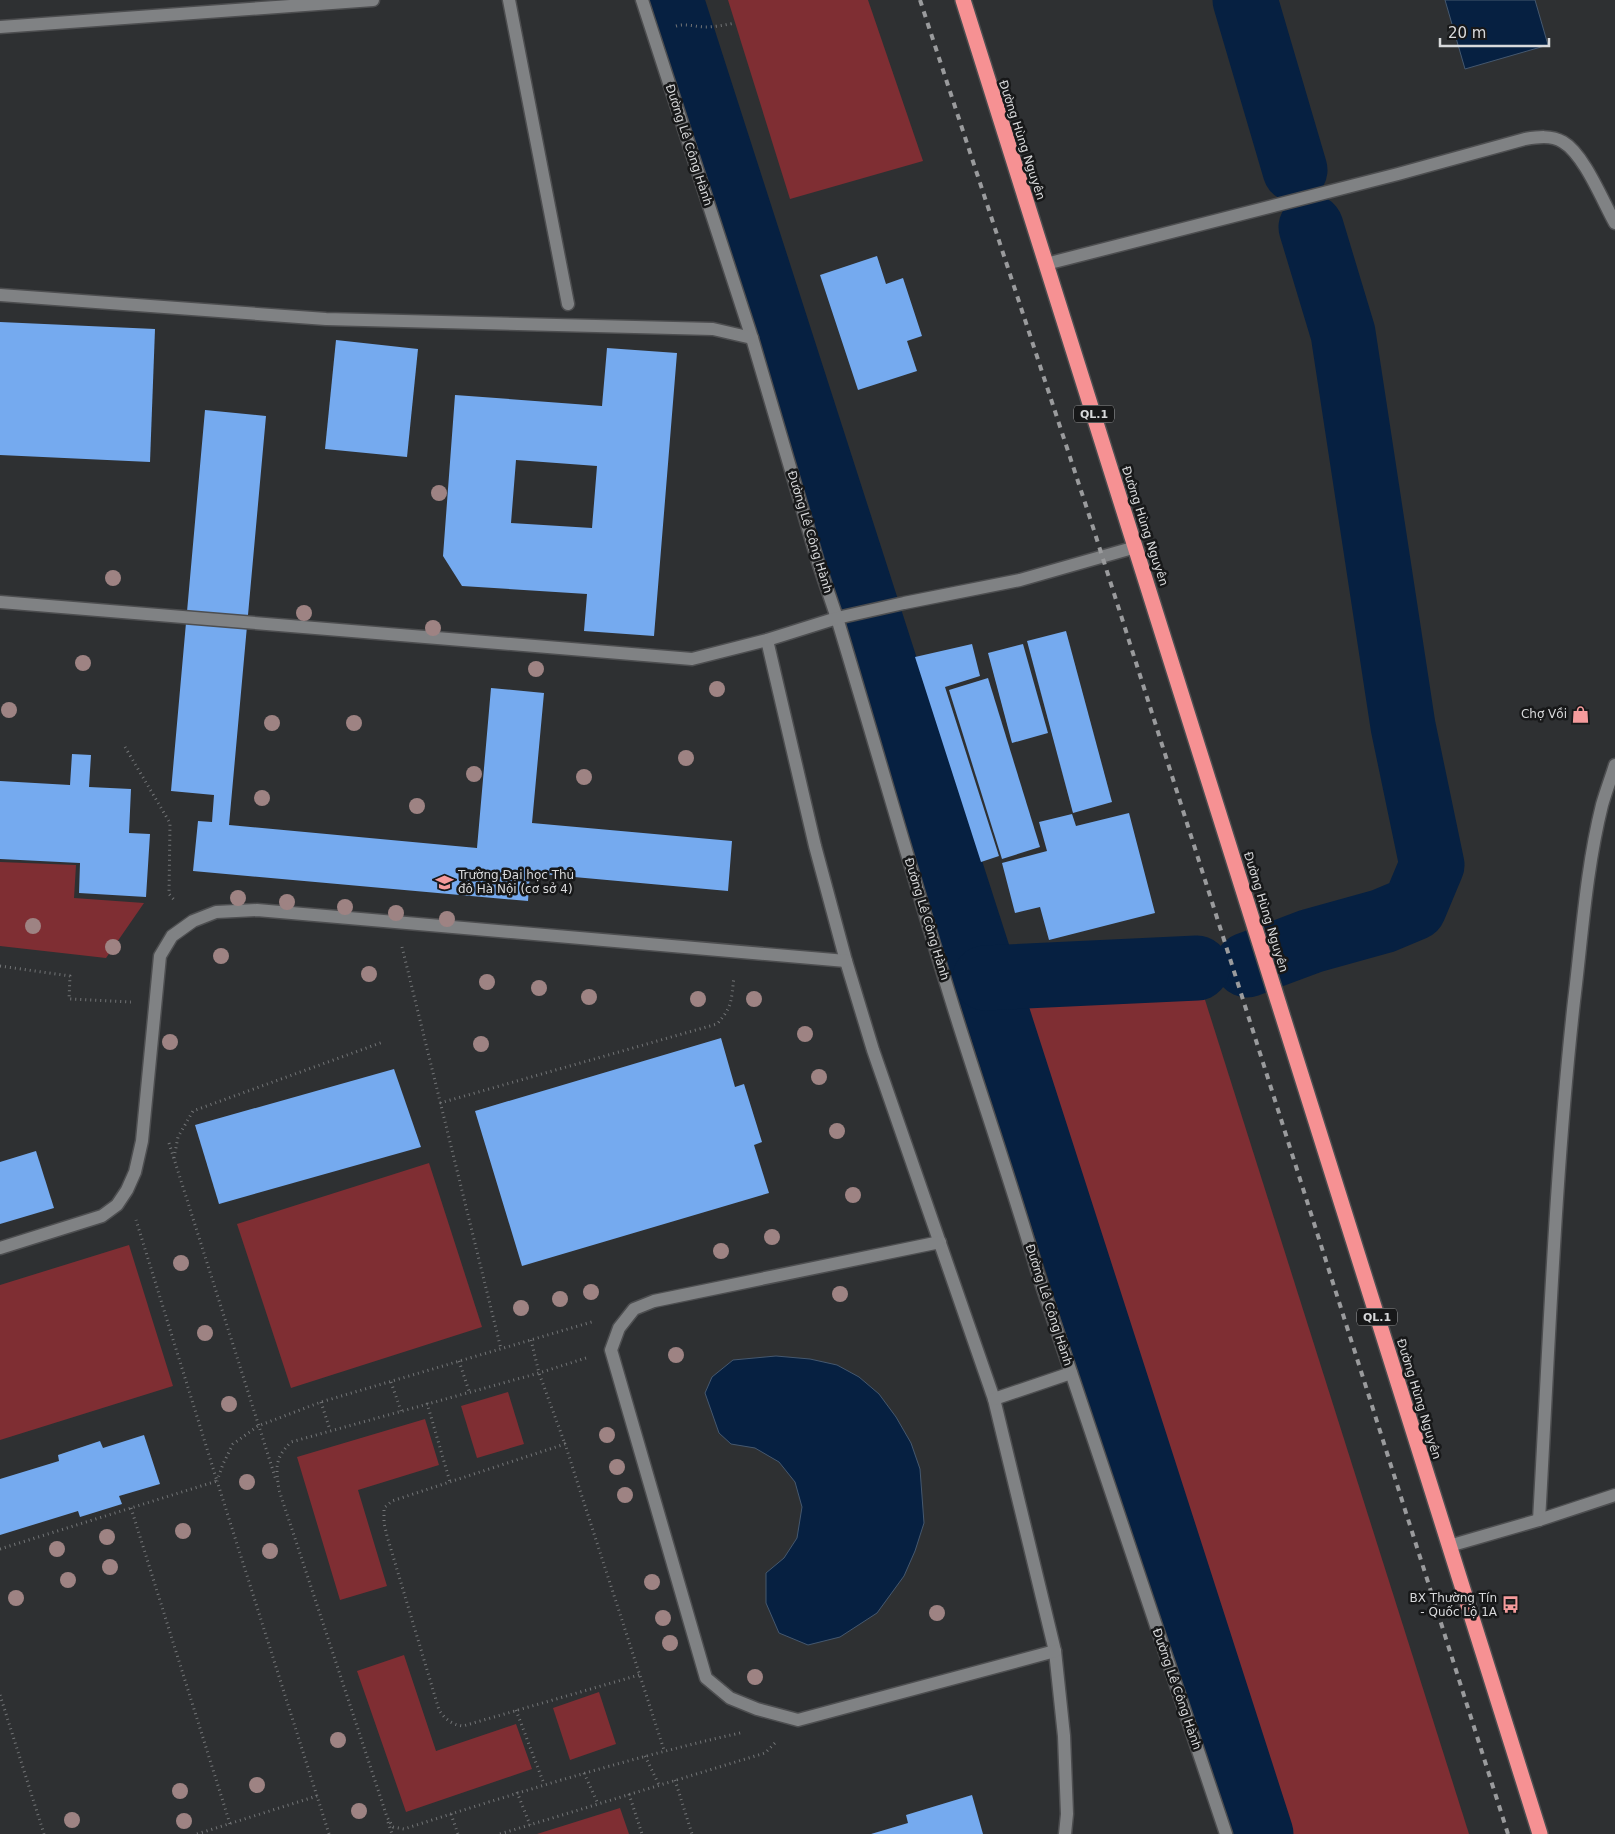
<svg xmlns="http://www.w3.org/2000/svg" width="1615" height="1834" viewBox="0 0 1615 1834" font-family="'DejaVu Sans',sans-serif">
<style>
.green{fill:#7f2e33}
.water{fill:#062041;stroke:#45586f}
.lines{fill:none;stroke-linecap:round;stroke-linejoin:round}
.river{stroke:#062041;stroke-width:65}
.building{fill:#75aaef;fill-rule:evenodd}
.lane-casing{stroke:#4d4e50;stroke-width:15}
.street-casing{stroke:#4d4e50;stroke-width:15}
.highway-casing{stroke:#4d4e50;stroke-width:18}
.path{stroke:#737577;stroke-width:3;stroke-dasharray:1 4;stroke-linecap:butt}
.lane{stroke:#808284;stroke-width:12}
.street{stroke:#808284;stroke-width:12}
.highway{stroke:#f69193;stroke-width:15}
.rail{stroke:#9a9b9d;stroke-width:4;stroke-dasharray:6 6;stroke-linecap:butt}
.tree{fill:#9e8383}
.labels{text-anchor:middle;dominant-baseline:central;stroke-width:5;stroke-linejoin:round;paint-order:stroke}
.shield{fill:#171819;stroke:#9e9fa1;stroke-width:1}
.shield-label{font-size:11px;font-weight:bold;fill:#d8d9db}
.street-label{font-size:12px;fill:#d8d9db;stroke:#171819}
.poi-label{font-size:12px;fill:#d8d9db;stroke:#171819;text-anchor:end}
</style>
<rect width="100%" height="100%" fill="#2e3032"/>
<!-- green -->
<g class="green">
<path d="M 728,0 L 868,0 L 923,161 L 790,199 Z"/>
<path d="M 0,862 L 76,865 L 74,898 L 144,903 L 106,958 L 0,946 Z"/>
<path d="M 1187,943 L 1469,1834 L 1287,1834 L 1009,1002 Z"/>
<path d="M 429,1163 L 482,1327 L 291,1388 L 237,1224 Z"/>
<path d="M 129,1245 L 173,1386 L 0,1440 L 0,1285 Z"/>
<path d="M 508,1392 L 524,1444 L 477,1458 L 461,1406 Z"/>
<path d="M 425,1419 L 439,1465 L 358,1490 L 387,1586 L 340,1600 L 297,1457 Z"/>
<path d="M 404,1655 L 436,1751 L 516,1724 L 532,1769 L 406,1812 L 357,1671 Z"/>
<path d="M 599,1692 L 616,1744 L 570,1760 L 553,1708 Z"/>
<path d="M 620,1808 L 629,1834 L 537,1834 Z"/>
</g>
<!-- water -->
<g class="water">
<path d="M 1445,0 L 1535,0 L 1548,45 L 1465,69 Z"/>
<path d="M 776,1356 L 810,1359 L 837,1365 L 859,1377 L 879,1394 L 896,1417 L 911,1443 L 920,1469 L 924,1523 L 915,1551 L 904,1576 L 877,1613 L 840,1637 L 808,1645 L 779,1633 L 766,1603 L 766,1573 L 784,1558 L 797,1538 L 802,1507 L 795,1482 L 779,1462 L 755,1448 L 731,1444 L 719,1433 L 705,1393 L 712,1377 L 733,1360 Z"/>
</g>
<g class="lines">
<!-- river -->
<g class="river">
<path d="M 671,0 L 1261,1834"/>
<path d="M 1245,0 L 1295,170"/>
<path d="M 1247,965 L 1311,941 L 1383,921 L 1414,908 L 1432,865 L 1403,726 L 1343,333 L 1311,227"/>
<path d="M 985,978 L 1197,968"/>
</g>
</g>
<!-- building -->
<g class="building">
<path d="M 877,256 L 886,284 L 903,278 L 922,336 L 907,341 L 917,371 L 858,390 L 820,275 Z"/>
<path d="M 0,322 L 155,329 L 150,462 L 0,455 Z"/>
<path d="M 336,340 L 418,349 L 407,457 L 325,449 Z"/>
<path d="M 607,348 L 677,353 L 654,636 L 584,631 L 587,594 L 462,586 L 443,556 L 455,395 L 602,406 ZM 516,460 L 597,466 L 592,528 L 511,523 Z"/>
<path d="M 205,410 L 266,416 L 229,825 L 477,848 L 491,688 L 544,693 L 532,823 L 732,841 L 728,891 L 530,873 L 528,901 L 193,871 L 198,821 L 212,822 L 214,795 L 171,791 Z"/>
<path d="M 1066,631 L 1112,802 L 1073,813 L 1027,641 Z"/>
<path d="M 972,644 L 980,676 L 945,687 L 999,856 L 981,862 L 915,657 Z"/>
<path d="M 1023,644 L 1048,733 L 1012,743 L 988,653 Z"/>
<path d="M 988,678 L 1040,847 L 1002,859 L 949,690 Z"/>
<path d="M 72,754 L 91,755 L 89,787 L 131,789 L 129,833 L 150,834 L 146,897 L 79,893 L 80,863 L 0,859 L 0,781 L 70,785 Z"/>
<path d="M 1129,813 L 1155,913 L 1049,940 L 1040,907 L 1015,913 L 1002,863 L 1047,851 L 1039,822 L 1072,814 L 1076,826 Z"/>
<path d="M 721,1038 L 735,1087 L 744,1084 L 762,1142 L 754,1145 L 769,1193 L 522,1266 L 475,1111 Z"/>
<path d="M 394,1069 L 421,1147 L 219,1204 L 195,1125 Z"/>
<path d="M 36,1151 L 54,1208 L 0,1224 L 0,1162 Z"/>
<path d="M 144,1435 L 160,1484 L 119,1496 L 122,1504 L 80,1517 L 78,1511 L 0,1535 L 0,1479 L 59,1461 L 58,1455 L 100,1441 L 103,1448 Z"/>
<path d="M 972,1795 L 983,1834 L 871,1834 L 908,1823 L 906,1815 Z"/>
</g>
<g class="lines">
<defs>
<g id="lane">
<path d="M 509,0 L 568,304"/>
<path d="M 0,27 L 373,0"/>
</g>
<g id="street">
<path d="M 642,0 L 752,338 L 818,562 L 837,618 C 876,747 913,877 953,1006 C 981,1096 1012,1184 1038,1274 L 1226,1834"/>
<path d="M 1046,264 L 1398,174 L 1525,139 C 1538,137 1551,135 1563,142 C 1584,154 1603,202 1615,223"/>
<path d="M 0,295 L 326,319 L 713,329 L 752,338"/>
<path d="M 0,602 L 692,659 L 767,640 L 837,618 L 904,603 L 1020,580 L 1136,547"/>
<path d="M 767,640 L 815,846 L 846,961 L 873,1050 L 994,1399 L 1055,1651 L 1064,1736 L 1067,1814 L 1065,1834"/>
<path d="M 940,1242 L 654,1301 L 634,1309 L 619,1328 L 611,1350 L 706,1678 L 730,1698 L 757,1709 L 798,1720 L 1055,1651"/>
<path d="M 0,1248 L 102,1216 L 117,1205 L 127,1190 L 135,1172 L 142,1141 L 160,956 L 172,936 L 193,921 L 216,912 L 257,910 L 846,961"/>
<path d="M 994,1399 L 1071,1373"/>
<path d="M 1539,1520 C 1549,1347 1555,1173 1574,1001 C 1582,936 1586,869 1602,805 C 1606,791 1611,778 1615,765"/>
<path d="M 1449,1546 L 1539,1520 L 1615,1495"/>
</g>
<path id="highway" d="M 963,0 L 1540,1834"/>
</defs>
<!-- lane casing -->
<use href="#lane" class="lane-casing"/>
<!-- street casing -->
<use href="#street" class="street-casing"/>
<!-- highway casing -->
<use href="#highway" class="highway-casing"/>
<!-- path -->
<g class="path">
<path d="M 676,26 C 685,23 696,27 705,27 C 715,27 725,25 735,23"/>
<path d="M 125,747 L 170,823 L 169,894 L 176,902"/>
<path d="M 402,947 L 501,1349"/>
<path d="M 0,966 L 70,976 L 69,999 L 131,1002"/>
<path d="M 440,1103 L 717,1024 C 733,1006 731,1000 734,977"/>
<path d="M 169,1143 L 276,1480"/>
<path d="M 174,1158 L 178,1137 L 193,1111 L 383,1042"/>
<path d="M 531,1340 L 539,1373 L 565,1444"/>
<path d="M 586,1358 L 539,1373 L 291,1442 C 274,1459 276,1468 279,1490 L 387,1817 L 393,1827 L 404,1829 C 516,1793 628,1758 744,1732"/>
<path d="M 459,1361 L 469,1391"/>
<path d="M 391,1382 L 401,1411"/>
<path d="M 321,1402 L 330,1430"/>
<path d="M 427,1403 L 450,1482"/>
<path d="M 131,1508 L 230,1824"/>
<path d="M 0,1549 L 217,1481 L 136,1220"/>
<path d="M 639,1675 L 463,1726 C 452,1725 445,1719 439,1710 L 387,1536 L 384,1523 L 384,1508 L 392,1501 L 565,1444 L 664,1750"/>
<path d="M 0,1695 L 44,1834"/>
<path d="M 516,1710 L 544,1784"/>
<path d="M 645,1756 L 659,1785"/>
<path d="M 584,1773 L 598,1804"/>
<path d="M 675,1780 L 692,1834"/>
<path d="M 517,1792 L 530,1825"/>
<path d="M 629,1794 L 642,1834"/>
<path d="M 451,1814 L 458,1834"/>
<path d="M 388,1822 L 392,1834"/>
<path d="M 197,1834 L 317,1796"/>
<path d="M 329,1834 L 217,1481 L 223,1464 L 233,1444 L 258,1426 L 321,1402 L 595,1321"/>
<path d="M 500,1834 L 765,1753 L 776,1742"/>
</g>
<!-- lane -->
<use href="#lane" class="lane"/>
<!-- street -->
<use href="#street" class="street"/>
<!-- highway -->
<use href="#highway" class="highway"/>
<!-- rail -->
<path class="rail" d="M 920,0 L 1091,521 L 1508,1834"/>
</g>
<!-- trees -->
<g class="tree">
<circle cx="439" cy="493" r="8"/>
<circle cx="113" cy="578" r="8"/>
<circle cx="304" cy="613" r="8"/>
<circle cx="433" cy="628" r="8"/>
<circle cx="83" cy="663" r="8"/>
<circle cx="536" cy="669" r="8"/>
<circle cx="717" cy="689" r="8"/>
<circle cx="9" cy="710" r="8"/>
<circle cx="272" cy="723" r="8"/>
<circle cx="354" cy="723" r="8"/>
<circle cx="686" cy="758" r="8"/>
<circle cx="474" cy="774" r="8"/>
<circle cx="584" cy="777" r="8"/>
<circle cx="262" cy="798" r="8"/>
<circle cx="417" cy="806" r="8"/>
<circle cx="238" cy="898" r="8"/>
<circle cx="287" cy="902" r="8"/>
<circle cx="345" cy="907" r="8"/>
<circle cx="396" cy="913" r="8"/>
<circle cx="447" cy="919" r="8"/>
<circle cx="33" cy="926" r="8"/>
<circle cx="113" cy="947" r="8"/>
<circle cx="221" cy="956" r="8"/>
<circle cx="369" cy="974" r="8"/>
<circle cx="487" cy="982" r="8"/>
<circle cx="539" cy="988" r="8"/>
<circle cx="589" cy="997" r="8"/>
<circle cx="698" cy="999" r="8"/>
<circle cx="754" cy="999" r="8"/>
<circle cx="805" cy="1034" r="8"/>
<circle cx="170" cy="1042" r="8"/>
<circle cx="481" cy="1044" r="8"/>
<circle cx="819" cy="1077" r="8"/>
<circle cx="837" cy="1131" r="8"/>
<circle cx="853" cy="1195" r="8"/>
<circle cx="772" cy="1237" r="8"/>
<circle cx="721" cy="1251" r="8"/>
<circle cx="181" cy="1263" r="8"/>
<circle cx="591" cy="1292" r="8"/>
<circle cx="840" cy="1294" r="8"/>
<circle cx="560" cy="1299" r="8"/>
<circle cx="521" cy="1308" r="8"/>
<circle cx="205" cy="1333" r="8"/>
<circle cx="676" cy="1355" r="8"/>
<circle cx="229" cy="1404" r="8"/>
<circle cx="607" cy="1435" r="8"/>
<circle cx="617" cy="1467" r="8"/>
<circle cx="247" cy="1482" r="8"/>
<circle cx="625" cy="1495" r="8"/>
<circle cx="183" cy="1531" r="8"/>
<circle cx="107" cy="1537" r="8"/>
<circle cx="57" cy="1549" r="8"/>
<circle cx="270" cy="1551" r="8"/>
<circle cx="110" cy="1567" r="8"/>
<circle cx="68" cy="1580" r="8"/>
<circle cx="652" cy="1582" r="8"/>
<circle cx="16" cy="1598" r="8"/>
<circle cx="937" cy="1613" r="8"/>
<circle cx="663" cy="1618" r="8"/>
<circle cx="670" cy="1643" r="8"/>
<circle cx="755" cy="1677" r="8"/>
<circle cx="338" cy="1740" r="8"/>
<circle cx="257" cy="1785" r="8"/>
<circle cx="180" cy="1791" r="8"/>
<circle cx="359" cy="1811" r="8"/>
<circle cx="72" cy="1820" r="8"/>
<circle cx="184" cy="1821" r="8"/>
</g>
<!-- icons -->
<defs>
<symbol id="shop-bare" viewBox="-9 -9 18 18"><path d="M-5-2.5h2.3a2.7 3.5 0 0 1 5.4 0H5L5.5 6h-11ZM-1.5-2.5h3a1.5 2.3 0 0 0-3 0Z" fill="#f59b9c" stroke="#171819" stroke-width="2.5" paint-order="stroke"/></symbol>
<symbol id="university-bare" viewBox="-9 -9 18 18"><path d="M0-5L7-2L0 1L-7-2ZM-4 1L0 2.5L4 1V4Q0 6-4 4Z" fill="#f59b9c" stroke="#171819" stroke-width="2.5" paint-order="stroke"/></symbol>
<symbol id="bus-bare" viewBox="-9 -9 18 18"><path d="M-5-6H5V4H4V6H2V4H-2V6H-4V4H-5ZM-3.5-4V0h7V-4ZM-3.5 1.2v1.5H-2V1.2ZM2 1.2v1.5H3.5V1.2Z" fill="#f59b9c" stroke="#171819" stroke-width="2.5" paint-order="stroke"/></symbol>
</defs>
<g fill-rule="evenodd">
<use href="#shop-bare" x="1568" y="702" width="25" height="25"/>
<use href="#university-bare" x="432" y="870" width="25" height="25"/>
<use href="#bus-bare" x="1498" y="1592" width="25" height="25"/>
</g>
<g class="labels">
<!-- shield labels -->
<g class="shield">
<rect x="1074" y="405.5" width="40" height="17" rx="4"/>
<rect x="1357" y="1308.5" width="40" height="17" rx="4"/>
</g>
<g class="shield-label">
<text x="1094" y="414">QL.1</text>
<text x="1377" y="1317">QL.1</text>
</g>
<!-- street labels -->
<g class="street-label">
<text transform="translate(1022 140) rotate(72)">Đường Hùng Nguyên</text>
<text transform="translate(689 145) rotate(72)">Đường Lê Công Hành</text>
<text transform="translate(1145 526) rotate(72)">Đường Hùng Nguyên</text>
<text transform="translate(810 532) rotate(73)">Đường Lê Công Hành</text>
<text transform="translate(1266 912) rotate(73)">Đường Hùng Nguyên</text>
<text transform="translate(927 919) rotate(73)">Đường Lê Công Hành</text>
<text transform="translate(1049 1305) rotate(72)">Đường Lê Công Hành</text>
<text transform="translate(1419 1399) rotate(73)">Đường Hùng Nguyên</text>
<text transform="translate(1177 1689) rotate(71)">Đường Lê Công Hành</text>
</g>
<!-- poi labels -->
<g class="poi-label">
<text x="1567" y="714">Chợ Vồi</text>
<text x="458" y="875" text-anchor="start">Trường Đại học Thủ<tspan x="458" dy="14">đô Hà Nội (cơ sở 4)</tspan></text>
<text x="1497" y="1598">BX Thường Tín<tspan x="1497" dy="14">- Quốc Lộ 1A</tspan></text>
</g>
</g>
<!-- scale -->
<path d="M1440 38v8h109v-8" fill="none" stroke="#d8d9db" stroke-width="2.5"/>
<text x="1448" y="38" font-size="15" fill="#d8d9db" stroke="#171819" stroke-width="4" paint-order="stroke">20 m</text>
</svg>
